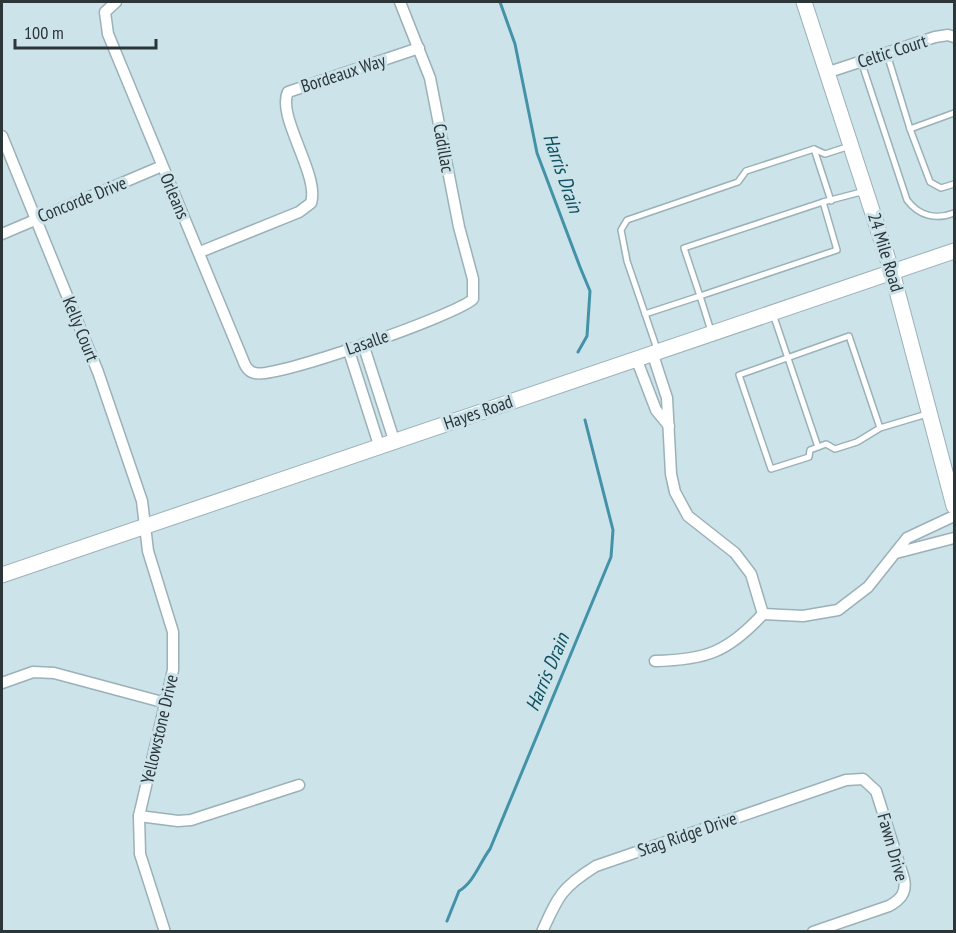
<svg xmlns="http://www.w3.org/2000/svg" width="956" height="933" viewBox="0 0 956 933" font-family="'PT Sans Narrow',sans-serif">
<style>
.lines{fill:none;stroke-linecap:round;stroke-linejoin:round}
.stream{stroke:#4392a7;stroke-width:3}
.lane-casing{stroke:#9bb1b8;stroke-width:8}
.street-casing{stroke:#9bb1b8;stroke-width:13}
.secondary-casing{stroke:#9bb1b8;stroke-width:17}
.lane{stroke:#fff;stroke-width:5}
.street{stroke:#fff;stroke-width:10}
.secondary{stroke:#fff;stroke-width:15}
.labels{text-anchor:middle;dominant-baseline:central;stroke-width:6;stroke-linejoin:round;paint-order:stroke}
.street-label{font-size:18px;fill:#2c3538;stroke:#cce3ea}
.water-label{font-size:20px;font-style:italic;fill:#0f5262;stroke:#cce3ea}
</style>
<rect width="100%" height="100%" fill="#cce3ea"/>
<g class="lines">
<!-- stream -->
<g class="stream">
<path d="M 500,2 L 515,44 L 537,153 L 580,267 L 590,291 L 587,336 L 578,352"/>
<path d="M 447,921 L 459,891 C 474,882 479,864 490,849 L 611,557 L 613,530 L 585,420"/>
</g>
<defs>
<g id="lane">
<path d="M 887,54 L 910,129 L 954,113"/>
<path d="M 861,61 L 907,200 C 919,216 936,220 954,213"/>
<path d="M 910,129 L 930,182 L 941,188 L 954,184"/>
<path d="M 814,149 L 831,201"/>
<path d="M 645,314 L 700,296 L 684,248 L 823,202"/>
<path d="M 773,314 L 818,447"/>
<path d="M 711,331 L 700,296 L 837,250 L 823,202 L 865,191"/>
<path d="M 657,349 L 627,261 L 621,230 L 627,220 L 738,182 L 746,171 L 814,149 L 825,154 L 850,146"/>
<path d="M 880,428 L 849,336 L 739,375 L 771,469 L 809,457 L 810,450 L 826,444 L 835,449 L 857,442 L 880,428 L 927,414"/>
</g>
<g id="street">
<path d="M 116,2 L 105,12 L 108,34 L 243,360 C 245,366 248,372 255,373 C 274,379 457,315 473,299 L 473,279 L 459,227 L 430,78 L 400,2"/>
<path d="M 829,72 L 935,37 L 948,35 L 954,37"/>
<path d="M 2,136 L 98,372 L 142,501 L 148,551 L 173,632 L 173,670 L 139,816 L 140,854 L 165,932"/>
<path d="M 2,234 L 162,166"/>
<path d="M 200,252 L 299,212 L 311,203 C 320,175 276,116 288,92 L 419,48"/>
<path d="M 363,344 L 394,440"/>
<path d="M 348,348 L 379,445"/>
<path d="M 652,352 L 667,398 L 671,474 L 675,492 L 688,516 L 735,553 L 751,574 L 763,614"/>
<path d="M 636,358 L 656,410 L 669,426"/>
<path d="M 896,553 L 954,538"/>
<path d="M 763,614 L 803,616 L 838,610 L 868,587 L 907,538 L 954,516"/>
<path d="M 655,661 C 706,660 728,652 763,614"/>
<path d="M 2,683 L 33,672 L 54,673 L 166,703"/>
<path d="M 139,816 L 178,821 L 191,820 L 299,785"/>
<path d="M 542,932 C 558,896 562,887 596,866 L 846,780 L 863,779 L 876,791 L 904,879 C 907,893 900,900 889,906 L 813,932"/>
</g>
<g id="secondary">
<path d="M 804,2 L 892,272 L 954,506"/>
<path d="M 2,575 L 954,251"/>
</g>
</defs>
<!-- lane casing -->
<use href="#lane" class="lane-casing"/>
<!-- street casing -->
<use href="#street" class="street-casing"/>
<!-- secondary casing -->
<use href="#secondary" class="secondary-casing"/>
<!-- lane -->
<use href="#lane" class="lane"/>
<!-- street -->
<use href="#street" class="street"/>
<!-- secondary -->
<use href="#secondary" class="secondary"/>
</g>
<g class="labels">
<!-- street labels -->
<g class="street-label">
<text transform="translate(892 51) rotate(-18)">Celtic Court</text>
<text transform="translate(343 73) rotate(-18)">Bordeaux Way</text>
<text transform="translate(444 148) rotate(80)">Cadillac</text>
<text transform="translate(175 196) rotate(67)">Orleans</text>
<text transform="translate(82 199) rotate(-22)">Concorde Drive</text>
<text transform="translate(886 252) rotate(73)">24 Mile Road</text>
<text transform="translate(81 329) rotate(68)">Kelly Court</text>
<text transform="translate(367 342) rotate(-19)">Lasalle</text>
<text transform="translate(478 412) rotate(-19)">Hayes Road</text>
<text transform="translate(159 729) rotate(-77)">Yellowstone Drive</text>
<text transform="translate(687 834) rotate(-19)">Stag Ridge Drive</text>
<text transform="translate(893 847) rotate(74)">Fawn Drive</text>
</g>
<!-- water labels -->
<g class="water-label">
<text transform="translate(563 173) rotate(71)">Harris Drain</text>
<text transform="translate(547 672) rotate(-67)">Harris Drain</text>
</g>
</g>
<!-- border -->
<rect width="956" height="933" fill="none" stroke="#2c3538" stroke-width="6"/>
<!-- scale -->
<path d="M15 39v9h141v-9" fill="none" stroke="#2c3538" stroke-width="3"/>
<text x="24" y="39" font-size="18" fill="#2c3538" stroke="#cce3ea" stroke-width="4.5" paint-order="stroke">100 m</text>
</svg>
